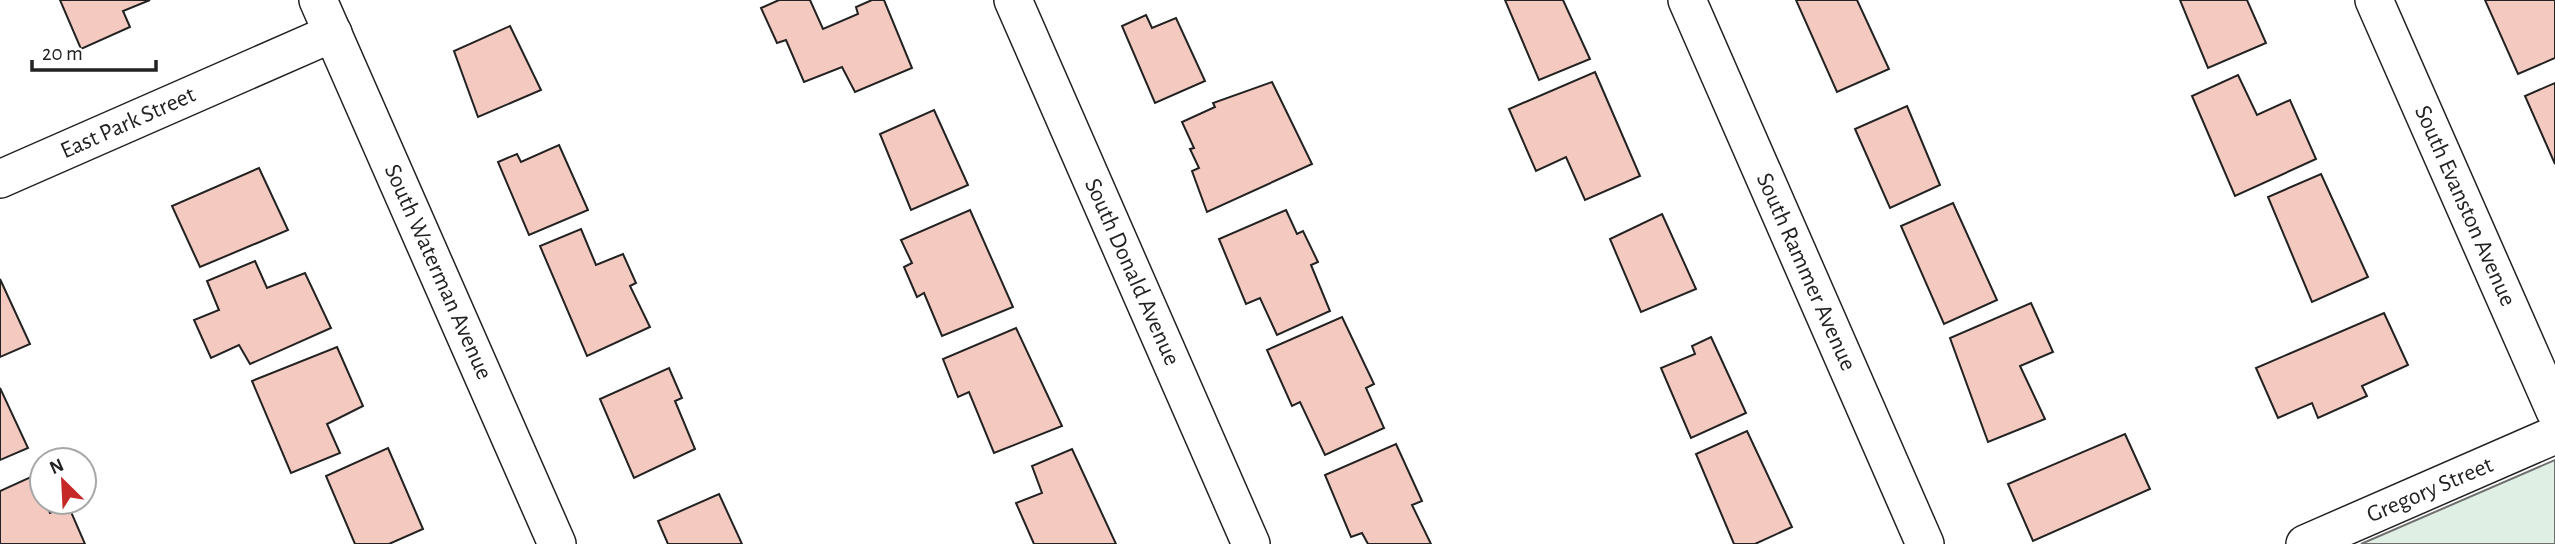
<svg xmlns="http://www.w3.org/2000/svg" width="2555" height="544" viewBox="0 0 2555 544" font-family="'Alegreya Sans',sans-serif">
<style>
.green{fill:#e0efe3;stroke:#6f6f6f;stroke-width:2}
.building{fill:#f3c9c0;stroke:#222;stroke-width:2}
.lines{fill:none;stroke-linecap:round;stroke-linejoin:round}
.minor-casing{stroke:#222;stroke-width:40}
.minor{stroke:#fff;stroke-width:37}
.labels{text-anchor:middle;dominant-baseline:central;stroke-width:5;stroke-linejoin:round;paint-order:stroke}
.street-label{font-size:24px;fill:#222;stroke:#fff}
</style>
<rect width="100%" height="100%" fill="#fff"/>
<!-- green -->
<path class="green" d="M 2555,460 L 2555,544 L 2361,544 Z"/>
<!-- building -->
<g class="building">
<path d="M 60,0 L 150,0 L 123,11 L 130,27 L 81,49 Z"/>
<path d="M 779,0 L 810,0 L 823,29 L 858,14 L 856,7 L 872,0 L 884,0 L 912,68 L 855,92 L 842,67 L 804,82 L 786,40 L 777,43 L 761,8 Z"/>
<path d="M 1505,0 L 1563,0 L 1590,59 L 1539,80 Z"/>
<path d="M 1796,0 L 1857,0 L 1889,69 L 1837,92 Z"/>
<path d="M 2180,0 L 2247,0 L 2266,43 L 2208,68 Z"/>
<path d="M 2485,0 L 2555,0 L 2555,58 L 2518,74 Z"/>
<path d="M 1146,15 L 1152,28 L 1176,18 L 1205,81 L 1155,103 L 1122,26 Z"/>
<path d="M 510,26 L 541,90 L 478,117 L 454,51 Z"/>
<path d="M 1595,72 L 1640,176 L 1585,200 L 1566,157 L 1536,171 L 1509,109 Z"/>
<path d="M 2238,75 L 2257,115 L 2290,100 L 2316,159 L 2235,196 L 2192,96 Z"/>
<path d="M 1272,82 L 1312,164 L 1207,212 L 1192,171 L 1199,168 L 1190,149 L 1194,148 L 1182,122 L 1215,107 L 1213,103 Z"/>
<path d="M 2555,83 L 2555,164 L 2525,96 Z"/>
<path d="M 1907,106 L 1940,185 L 1890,208 L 1855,129 Z"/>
<path d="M 934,110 L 968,185 L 911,210 L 880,134 Z"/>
<path d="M 559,145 L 588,210 L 529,235 L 498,162 L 517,154 L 521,162 Z"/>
<path d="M 259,168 L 288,230 L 200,267 L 172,206 Z"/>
<path d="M 2321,174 L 2368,277 L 2312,302 L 2268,197 Z"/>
<path d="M 1953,203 L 1997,300 L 1944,324 L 1901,226 Z"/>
<path d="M 970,210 L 1013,307 L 942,336 L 924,293 L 917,297 L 904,267 L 912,263 L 901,240 Z"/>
<path d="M 1286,210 L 1297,234 L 1303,231 L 1318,262 L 1311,265 L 1330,311 L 1277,335 L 1260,298 L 1246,304 L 1219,239 Z"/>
<path d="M 1662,214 L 1696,289 L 1641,312 L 1610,239 Z"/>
<path d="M 581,229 L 596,265 L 623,254 L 636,283 L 630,286 L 650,327 L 587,356 L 540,246 Z"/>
<path d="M 255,261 L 267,288 L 305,273 L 331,328 L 250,364 L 239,345 L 211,358 L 194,320 L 219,310 L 207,281 Z"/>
<path d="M 0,279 L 30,344 L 0,357 Z"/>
<path d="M 2031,303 L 2053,352 L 2020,366 L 2045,419 L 1988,442 L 1950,338 Z"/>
<path d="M 2384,313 L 2408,365 L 2362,386 L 2367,396 L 2318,418 L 2312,403 L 2278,418 L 2256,368 Z"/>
<path d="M 1342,317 L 1374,384 L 1366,388 L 1384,428 L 1325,455 L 1300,402 L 1292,406 L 1267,350 Z"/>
<path d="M 1016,328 L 1062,426 L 994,453 L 969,392 L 958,397 L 943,359 Z"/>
<path d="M 1711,337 L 1746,413 L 1691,438 L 1661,368 L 1695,354 L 1692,346 Z"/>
<path d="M 337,347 L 363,406 L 327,424 L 340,453 L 291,473 L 252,381 Z"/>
<path d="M 669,368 L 682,398 L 675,401 L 695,449 L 634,478 L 600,399 Z"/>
<path d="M 0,388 L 28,448 L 0,460 Z"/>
<path d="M 1747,431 L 1792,527 L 1755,544 L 1734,544 L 1696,454 Z"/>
<path d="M 2125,434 L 2150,489 L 2033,541 L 2008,484 Z"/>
<path d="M 1396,444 L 1422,501 L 1412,505 L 1431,544 L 1368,544 L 1362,533 L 1351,537 L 1325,475 Z"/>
<path d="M 388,448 L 423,529 L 389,544 L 355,544 L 326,476 Z"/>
<path d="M 1072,449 L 1116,544 L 1034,544 L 1016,503 L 1042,493 L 1032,466 Z"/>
<path d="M 33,476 L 42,502 L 45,502 L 50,513 L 68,505 L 85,544 L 0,544 L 0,491 Z"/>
<path d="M 719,494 L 742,544 L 668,544 L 658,521 Z"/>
</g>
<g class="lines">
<defs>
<g id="minor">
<path d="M 318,0 L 557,544"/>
<path d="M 1013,0 L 1251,544"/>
<path d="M 1687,0 L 1925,544"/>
<path d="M 2374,0 L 2555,411"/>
<path d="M 0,179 L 333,33"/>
<path d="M 2305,544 L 2555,435"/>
</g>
</defs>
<!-- minor casing -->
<use href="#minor" class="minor-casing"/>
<!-- minor -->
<use href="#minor" class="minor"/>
</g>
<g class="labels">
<!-- street labels -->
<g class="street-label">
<text transform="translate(128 123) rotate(-24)">East Park Street</text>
<text transform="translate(2465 206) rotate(66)">South Evanston Avenue</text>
<text transform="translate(438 272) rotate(66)">South Waterman Avenue</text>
<text transform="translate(1132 272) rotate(66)">South Donald Avenue</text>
<text transform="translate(1806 272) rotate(66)">South Rammer Avenue</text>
<text transform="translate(2430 490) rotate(-23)">Gregory Street</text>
</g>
</g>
<!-- north arrow -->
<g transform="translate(63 481) rotate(336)"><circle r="33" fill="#ffffff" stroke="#a7a7a7" stroke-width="2"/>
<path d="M0-5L12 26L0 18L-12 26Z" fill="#c62828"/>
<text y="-10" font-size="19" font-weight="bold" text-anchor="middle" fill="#222222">N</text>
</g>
<!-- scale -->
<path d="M32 60v10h124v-10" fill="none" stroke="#222222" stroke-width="3.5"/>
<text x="42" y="60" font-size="21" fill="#222222" stroke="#ffffff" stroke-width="5" paint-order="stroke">20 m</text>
</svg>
